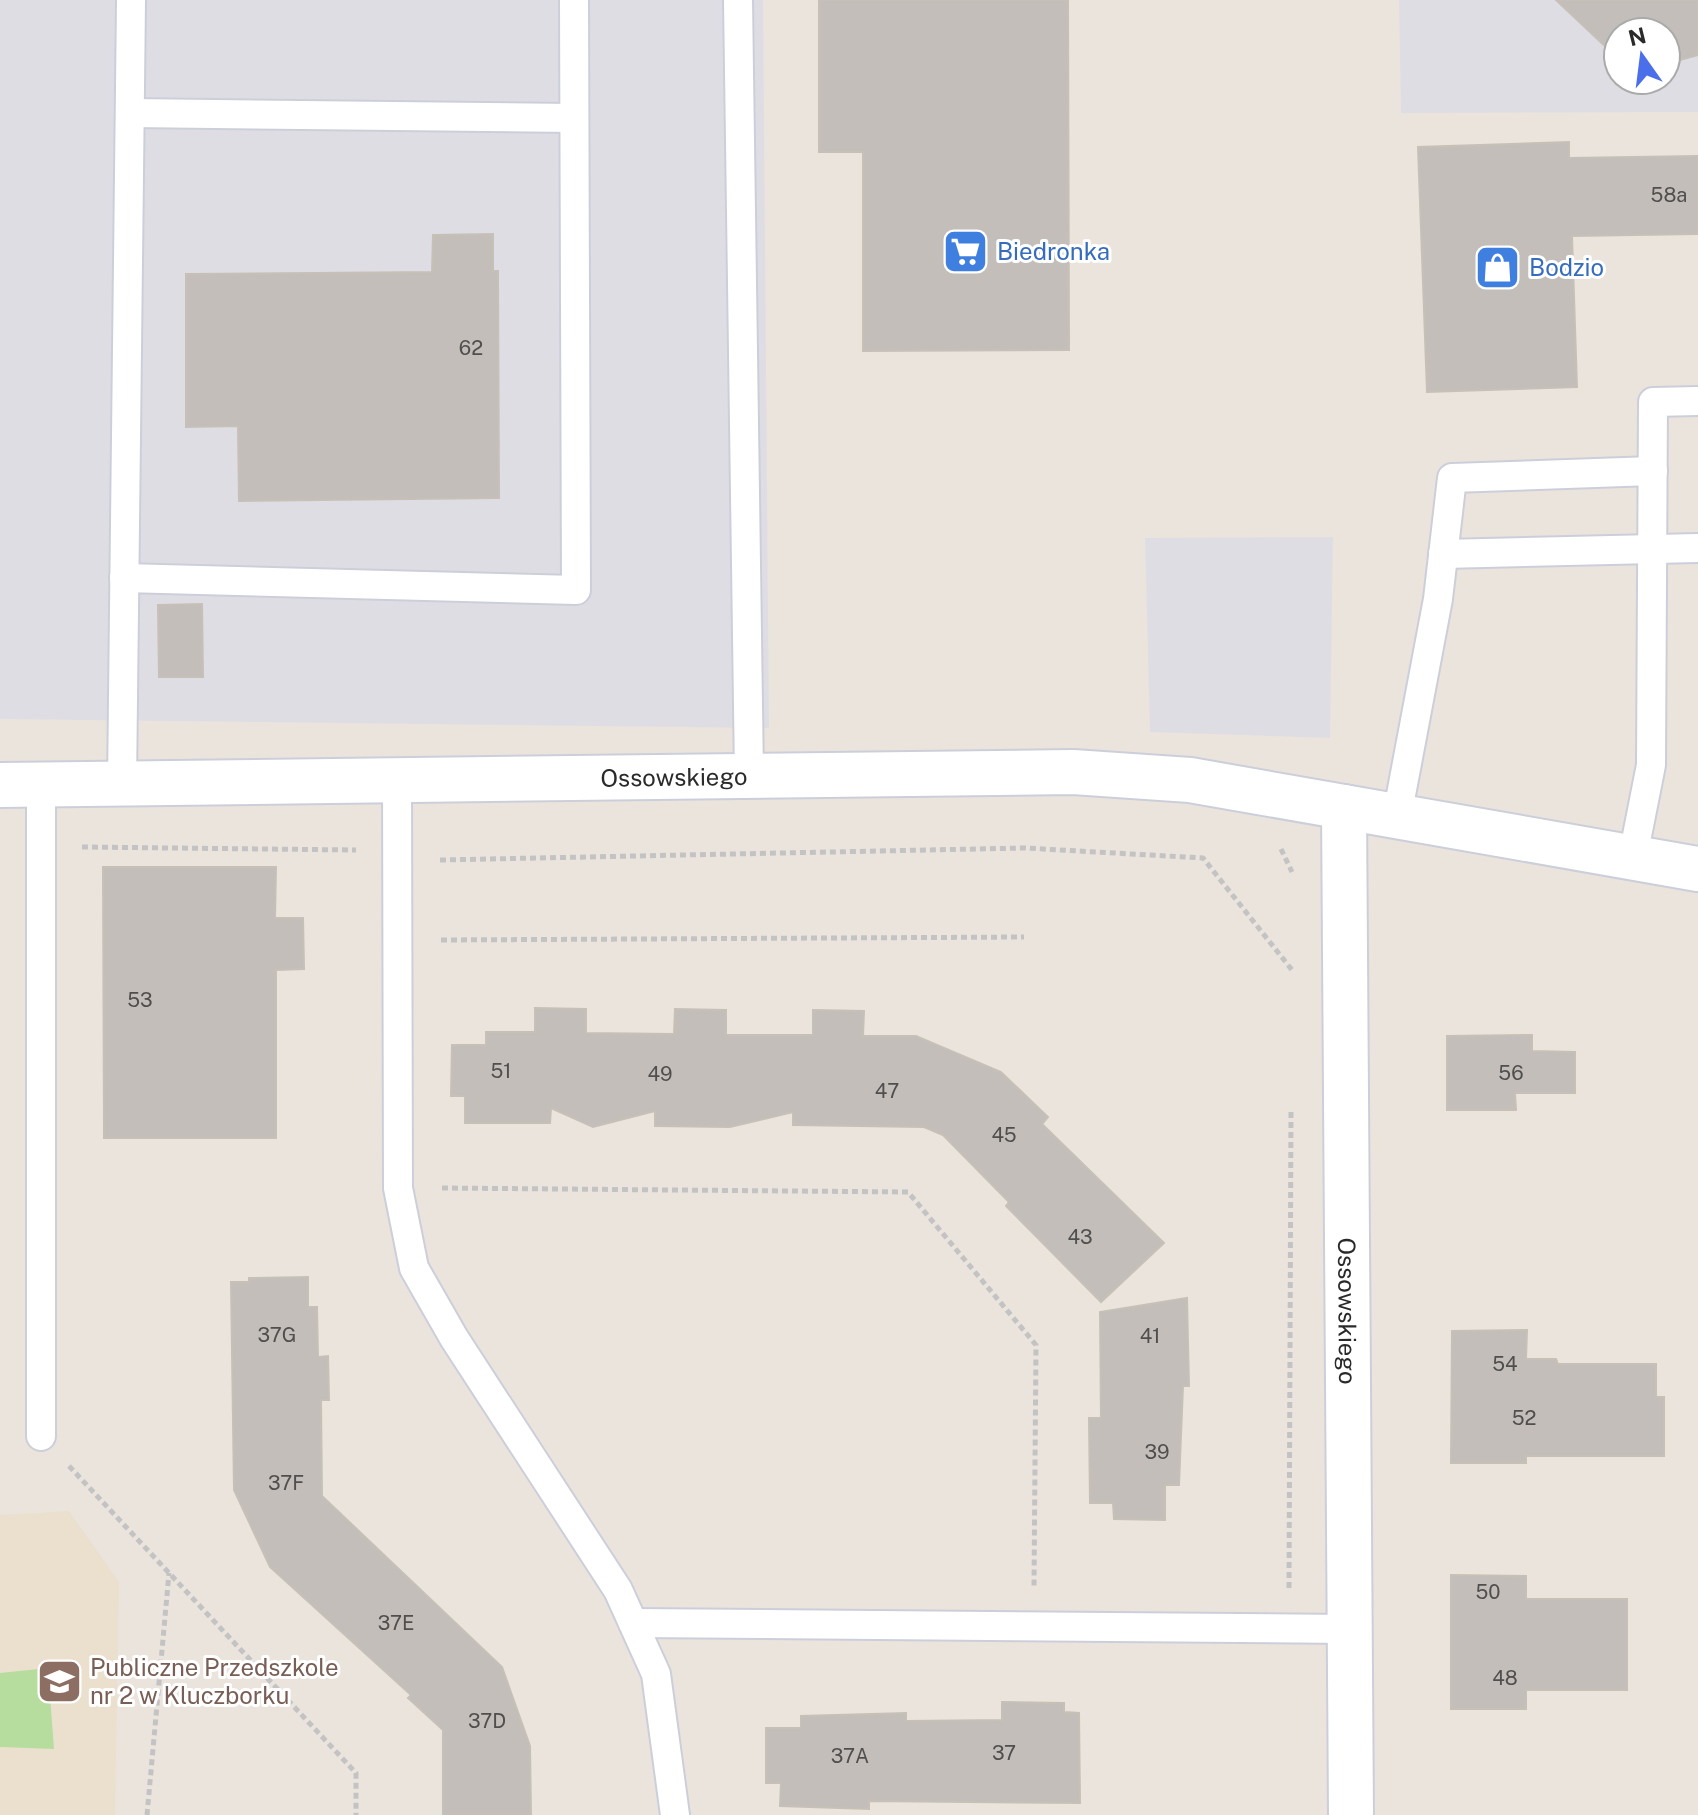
<svg xmlns="http://www.w3.org/2000/svg" width="1698" height="1815" viewBox="0 0 1698 1815" font-family="'Public Sans',sans-serif">
<style>
.industrial{fill:#dfdde4;fill-rule:evenodd}
.education{fill:#ebe0ce}
.green{fill:#b6dd9e}
.building{fill:#c3beba;stroke:#c6c0b7;stroke-width:2}
.lines{fill:none;stroke-linecap:round;stroke-linejoin:round}
.service-casing{stroke:#cccfda;stroke-width:32}
.minor-casing{stroke:#cccfda;stroke-width:48}
.path{stroke:#c3c3c3;stroke-width:5;stroke-dasharray:6 4;stroke-linecap:butt}
.service{stroke:#fff;stroke-width:28}
.minor{stroke:#fff;stroke-width:44}
.labels{text-anchor:middle;dominant-baseline:central;stroke-width:6;stroke-linejoin:round;paint-order:stroke}
.number-label{font-size:20px;fill:#504f4e}
.shop-label{font-size:24px;fill:#366cbe;stroke:#fff;text-anchor:start}
.street-label{font-size:24px;fill:#2a2a2a;stroke:#fff}
.education-label{font-size:24px;fill:#785e54;stroke:#fff;text-anchor:start}
</style>
<rect width="100%" height="100%" fill="#ebe4dd"/>
<!-- industrial -->
<g class="industrial">
<path d="M 0,0 L 763,0 L 769,728 L 0,719 Z"/>
<path d="M 1399,0 L 1698,0 L 1698,112 L 1401,113 ZM 1618,32 L 1666,32 L 1666,80 L 1618,80 Z"/>
<path d="M 1333,537 L 1330,738 L 1150,732 L 1145,538 Z"/>
</g>
<!-- education -->
<path class="education" d="M 69,1511 L 119,1582 L 115,1815 L 0,1815 L 0,1515 Z"/>
<!-- green -->
<path class="green" d="M 48,1668 L 54,1749 L 0,1747 L 0,1673 Z"/>
<!-- building -->
<g class="building">
<path d="M 819,0 L 1068,0 L 1069,350 L 863,351 L 863,152 L 819,152 Z"/>
<path d="M 1556,0 L 1698,0 L 1698,55 L 1666,64 L 1666,32 L 1618,32 L 1618,55 L 1610,51 Z"/>
<path d="M 1569,142 L 1569,158 L 1698,156 L 1698,234 L 1572,236 L 1577,387 L 1427,392 L 1418,147 Z"/>
<path d="M 493,234 L 493,271 L 498,271 L 499,498 L 239,501 L 238,426 L 186,427 L 186,274 L 432,272 L 433,235 Z"/>
<path d="M 202,604 L 203,677 L 159,677 L 158,605 Z"/>
<path d="M 103,867 L 276,867 L 275,918 L 303,918 L 304,969 L 276,970 L 276,1138 L 104,1138 Z"/>
<path d="M 535,1008 L 586,1009 L 586,1033 L 674,1034 L 675,1009 L 726,1010 L 726,1035 L 813,1035 L 813,1010 L 864,1011 L 863,1036 L 916,1036 L 1001,1072 L 1048,1117 L 1042,1124 L 1164,1243 L 1101,1302 L 1006,1206 L 1009,1202 L 943,1135 L 924,1127 L 793,1125 L 793,1112 L 730,1127 L 655,1126 L 655,1111 L 593,1127 L 551,1108 L 550,1123 L 465,1123 L 465,1096 L 451,1096 L 452,1045 L 486,1045 L 486,1032 L 535,1032 Z"/>
<path d="M 1532,1035 L 1532,1051 L 1575,1052 L 1575,1093 L 1515,1093 L 1516,1110 L 1447,1110 L 1447,1036 Z"/>
<path d="M 308,1277 L 308,1307 L 317,1307 L 318,1357 L 328,1356 L 329,1400 L 321,1400 L 322,1496 L 502,1667 L 530,1746 L 531,1815 L 443,1815 L 443,1730 L 408,1698 L 411,1695 L 270,1567 L 234,1490 L 231,1282 L 249,1282 L 249,1278 Z"/>
<path d="M 1187,1298 L 1189,1386 L 1183,1386 L 1179,1485 L 1165,1485 L 1165,1520 L 1114,1519 L 1113,1503 L 1090,1503 L 1089,1418 L 1101,1418 L 1100,1312 Z"/>
<path d="M 1527,1330 L 1526,1359 L 1556,1359 L 1558,1364 L 1656,1364 L 1656,1397 L 1664,1397 L 1664,1456 L 1526,1456 L 1526,1463 L 1451,1463 L 1452,1331 Z"/>
<path d="M 1451,1575 L 1526,1576 L 1526,1599 L 1627,1599 L 1627,1690 L 1526,1690 L 1526,1709 L 1451,1709 Z"/>
<path d="M 1002,1702 L 1064,1703 L 1064,1712 L 1079,1713 L 1080,1803 L 869,1801 L 869,1809 L 780,1806 L 781,1783 L 766,1783 L 766,1728 L 801,1728 L 801,1716 L 906,1713 L 906,1721 L 1002,1720 Z"/>
</g>
<g class="lines">
<defs>
<g id="service">
<path d="M 738,0 L 749,776"/>
<path d="M 130,113 L 574,118"/>
<path d="M 1443,554 L 1698,548"/>
<path d="M 124,578 L 576,590 L 574,0"/>
<path d="M 397,780 L 398,1188 L 414,1268 L 454,1338 L 618,1590 L 656,1674 L 675,1815"/>
<path d="M 122,785 L 131,0"/>
<path d="M 1397,816 L 1438,599 L 1452,478 L 1653,471"/>
<path d="M 1633,856 L 1651,765 L 1653,402 L 1698,401"/>
<path d="M 41,1436 L 41,786"/>
<path d="M 633,1623 L 1349,1629"/>
</g>
<g id="minor">
<path id="s1" d="M 0,785 L 1073,772 L 1190,780 L 1698,869"/>
<path id="s2" d="M 1344,807 L 1351,1815"/>
</g>
</defs>
<!-- service casing -->
<use href="#service" class="service-casing"/>
<!-- minor casing -->
<use href="#minor" class="minor-casing"/>
<!-- path -->
<g class="path">
<path d="M 82,847 L 356,850"/>
<path d="M 1281,849 L 1292,872"/>
<path d="M 440,860 L 1025,848 L 1203,858 L 1292,970"/>
<path d="M 441,940 L 1024,937"/>
<path d="M 442,1188 L 908,1192 L 1036,1345 L 1034,1586"/>
<path d="M 69,1466 L 356,1773 L 356,1815"/>
<path d="M 1289,1588 L 1291,1110"/>
<path d="M 147,1815 L 169,1573"/>
</g>
<!-- service -->
<use href="#service" class="service"/>
<!-- minor -->
<use href="#minor" class="minor"/>
</g>
<!-- icons -->
<defs>
<symbol id="supermarket-square" viewBox="-11 -11 22 22"><rect x="-9" y="-9" width="18" height="18" rx="4" fill="#3f7fe0" stroke="#fff"/><path d="M-6-5.5h2.5l.6 2H6L4.5 2H-2.5L-4.4-4H-6ZM-1.5 3.2a1.3 1.3 0 1 0 .1 0ZM3 3.2a1.3 1.3 0 1 0 .1 0Z" fill="#fff"/></symbol>
<symbol id="shop-square" viewBox="-11 -11 22 22"><rect x="-9" y="-9" width="18" height="18" rx="4" fill="#3f7fe0" stroke="#fff"/><path d="M-5-2.5h2.3a2.7 3.5 0 0 1 5.4 0H5L5.5 6h-11ZM-1.5-2.5h3a1.5 2.3 0 0 0-3 0Z" fill="#fff"/></symbol>
<symbol id="school-square" viewBox="-11 -11 22 22"><rect x="-9" y="-9" width="18" height="18" rx="4" fill="#8d6e63" stroke="#fff"/><path d="M0-5L7-2L0 1L-7-2ZM-4 1L0 2.5L4 1V4Q0 6-4 4Z" fill="#fff"/></symbol>
</defs>
<g fill-rule="evenodd">
<use href="#supermarket-square" x="940" y="226" width="51" height="51"/>
<use href="#shop-square" x="1472" y="242" width="51" height="51"/>
<use href="#school-square" x="34" y="1656" width="51" height="51"/>
</g>
<g class="labels">
<!-- number labels -->
<g class="number-label">
<text x="1669" y="195">58a</text>
<text x="471" y="348">62</text>
<text x="140" y="1000">53</text>
<text x="501" y="1071">51</text>
<text x="1511" y="1073">56</text>
<text x="660" y="1074">49</text>
<text x="887" y="1091">47</text>
<text x="1004" y="1135">45</text>
<text x="1080" y="1237">43</text>
<text x="277" y="1335">37G</text>
<text x="1150" y="1336">41</text>
<text x="1505" y="1364">54</text>
<text x="1524" y="1418">52</text>
<text x="1157" y="1452">39</text>
<text x="286" y="1483">37F</text>
<text x="1488" y="1592">50</text>
<text x="396" y="1623">37E</text>
<text x="1505" y="1678">48</text>
<text x="487" y="1721">37D</text>
<text x="1004" y="1753">37</text>
<text x="850" y="1756">37A</text>
</g>
<!-- shop labels -->
<g class="shop-label">
<text x="997" y="251">Biedronka</text>
<text x="1529" y="267">Bodzio</text>
</g>
<!-- street labels -->
<g class="street-label">
<text stroke="none"><textPath href="#s1" startOffset="674">Ossowskiego</textPath></text>
<text stroke="none"><textPath href="#s2" startOffset="504">Ossowskiego</textPath></text>
</g>
<!-- education labels -->
<g class="education-label">
<text x="90" y="1667">Publiczne Przedszkole<tspan x="90" dy="28">nr 2 w Kluczborku</tspan></text>
</g>
</g>
<!-- north arrow -->
<g transform="translate(1642 56) rotate(346)"><circle r="38" fill="#ffffff" stroke="#aaaaaa" stroke-width="2"/>
<path d="M0-6L14 30L0 20L-14 30Z" fill="#4b6fea"/>
<text y="-12" font-size="22" font-weight="bold" text-anchor="middle" fill="#2a2a2a">N</text>
</g>
</svg>
